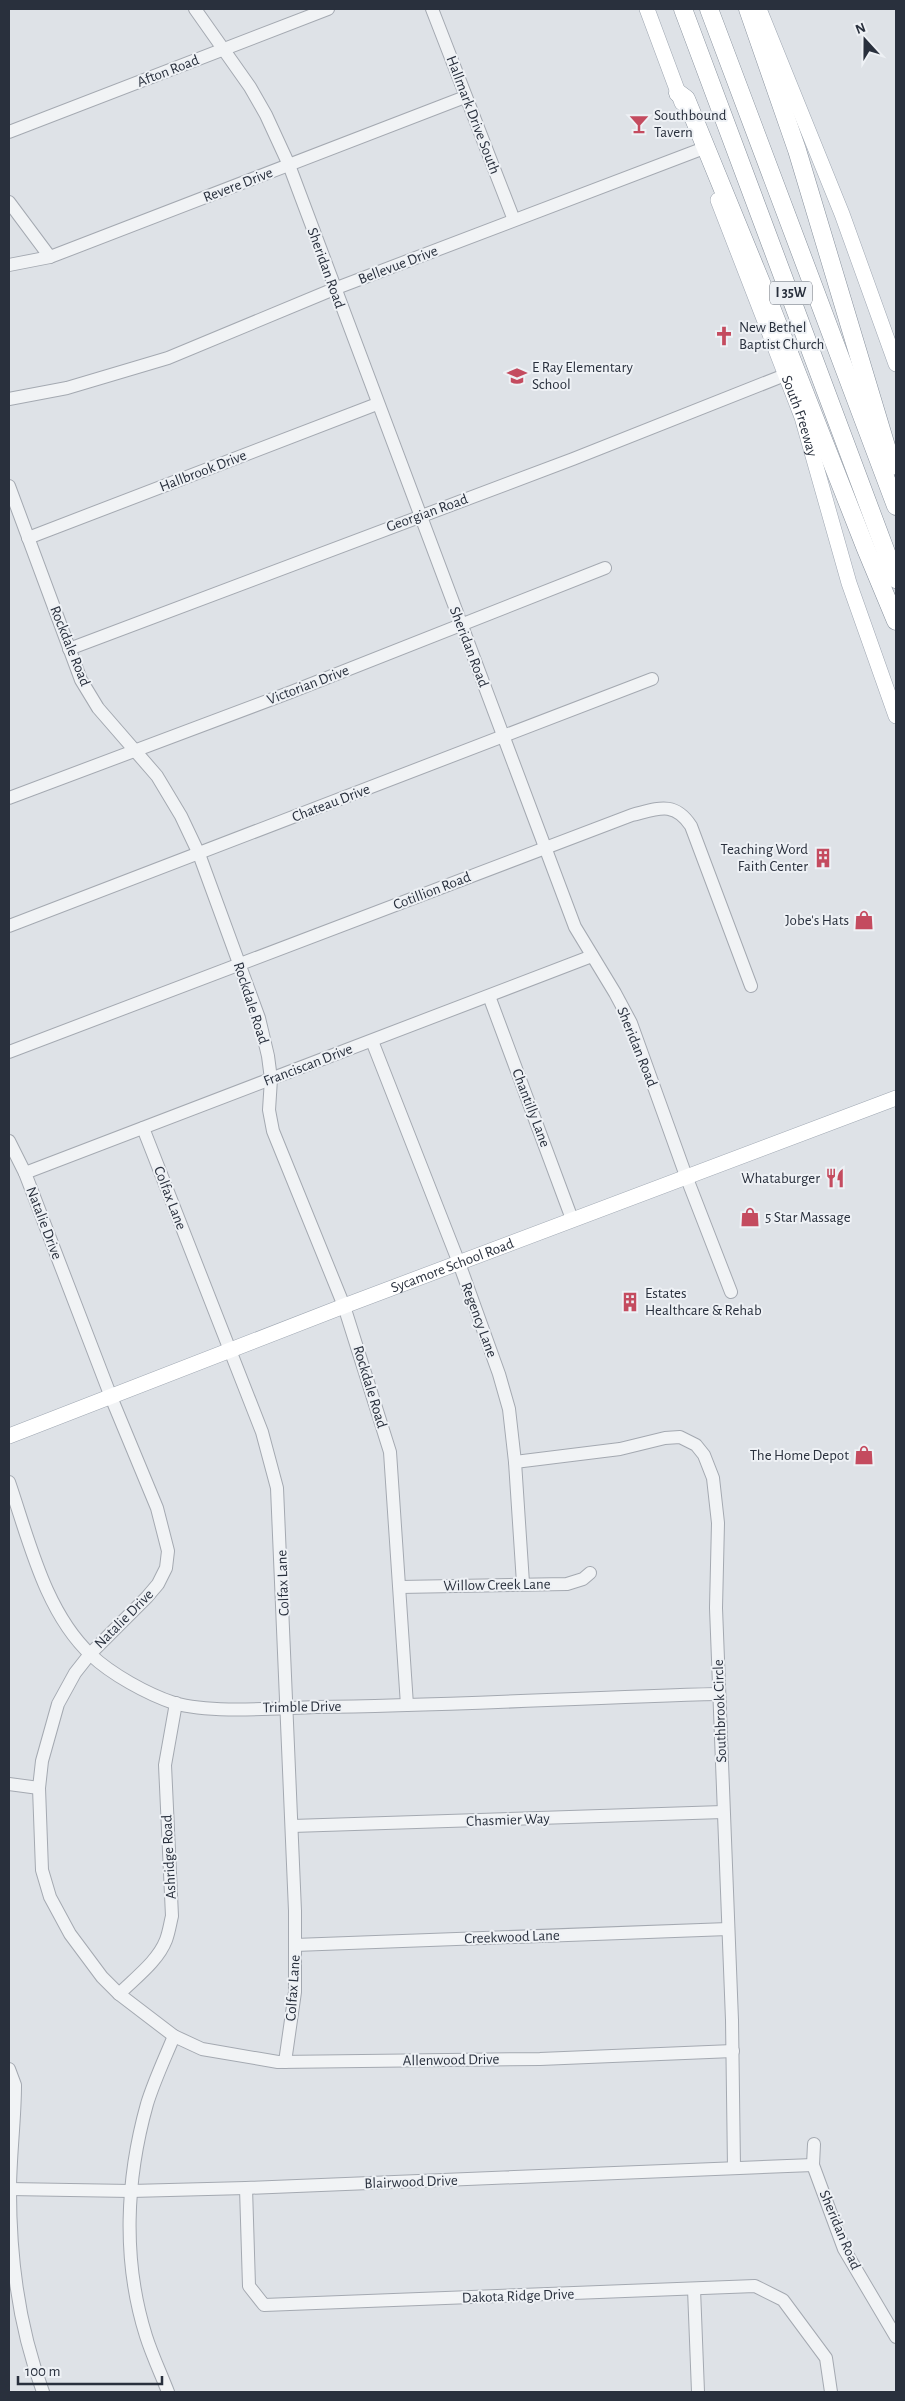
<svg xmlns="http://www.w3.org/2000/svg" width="905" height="2401" viewBox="0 0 905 2401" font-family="'Alegreya Sans',sans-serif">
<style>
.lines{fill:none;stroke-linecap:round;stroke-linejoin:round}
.minor-casing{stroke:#a4a9b1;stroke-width:14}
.major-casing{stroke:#9fa7b2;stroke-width:16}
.highway-casing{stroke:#87909c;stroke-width:19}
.minor{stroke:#f1f3f5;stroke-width:12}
.major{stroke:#fff;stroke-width:15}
.highway{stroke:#fff;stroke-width:18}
.labels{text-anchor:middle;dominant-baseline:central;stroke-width:4;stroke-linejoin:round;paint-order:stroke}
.shield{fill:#eef1f5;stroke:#646a74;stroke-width:1}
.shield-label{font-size:14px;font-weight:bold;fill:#29303d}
.street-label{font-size:15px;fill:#29303d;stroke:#eef1f5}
.poi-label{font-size:15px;fill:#29303d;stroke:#eef1f5;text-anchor:start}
</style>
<rect width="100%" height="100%" fill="#dee2e7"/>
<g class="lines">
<defs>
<g id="minor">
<path d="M 195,9 L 250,87 L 266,115 L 289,165 L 575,927 L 615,993 L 631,1023 L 686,1176 L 731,1292"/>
<path d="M 432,9 L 514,220"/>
<path d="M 9,132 L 328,9"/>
<path d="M 9,202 L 50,257"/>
<path d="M 9,265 L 50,257 L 465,97"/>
<path d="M 9,399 L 67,388 L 168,358 L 334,289 L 699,150"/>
<path d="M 9,486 L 81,680 L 98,708 L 157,776 L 181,816 L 199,854 L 259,1018 L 268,1056 L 271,1079 L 269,1110 L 273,1131 L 344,1306 L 390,1452 L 407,1705"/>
<path d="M 28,538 L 377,404"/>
<path d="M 69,649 L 573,459 L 785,375"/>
<path d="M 9,798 L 291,692 L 605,568"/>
<path d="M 9,926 L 652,679"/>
<path d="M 489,996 L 572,1219"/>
<path d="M 372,1041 L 459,1263 L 499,1374 L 509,1409 L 515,1462 L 523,1583"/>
<path d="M 9,1052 L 632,815 C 657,809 674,800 691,826 L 751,986"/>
<path d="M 143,1128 L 262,1432 L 277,1488 L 295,1911 L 295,1992 L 285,2062"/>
<path d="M 9,1141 L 25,1173 L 111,1397 L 157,1508 L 168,1551 L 166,1568 L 158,1584 L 147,1597 L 90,1654 L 75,1673 L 58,1704 L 42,1761 L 39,1788 L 42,1870 L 50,1897 L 70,1934 L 102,1977 L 119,1994 L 174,2036 L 202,2049 L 278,2062 L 540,2059 L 733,2051"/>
<path d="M 25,1173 L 592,956"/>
<path d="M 515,1462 L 620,1449 L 665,1438 L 680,1437 L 696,1445 L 704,1455 L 713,1478 L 718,1523 L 716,1608 L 732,2020 L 734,2167"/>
<path d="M 9,1482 C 29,1540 45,1612 91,1655 C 111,1674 147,1694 174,1703 C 213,1714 275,1708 316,1707 C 451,1706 585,1697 719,1694"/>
<path d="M 400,1587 L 567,1584 L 583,1579 L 590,1573"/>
<path d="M 9,1784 L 39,1788"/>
<path d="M 292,1826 L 723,1812"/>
<path d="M 295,1945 L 728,1929"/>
<path d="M 119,1994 C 135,1978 158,1961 166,1940 C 169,1932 170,1924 172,1916 L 165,1765 L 176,1703"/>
<path d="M 9,2069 L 15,2085 C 15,2120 10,2155 10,2191 C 10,2259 19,2328 43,2392"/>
<path d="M 814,2144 L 813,2165 L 844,2249 L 896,2337"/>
<path d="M 246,2188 L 249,2286 L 264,2305 L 755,2286 L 783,2300 L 826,2358 L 831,2392"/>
<path d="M 9,2189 L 131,2191 L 246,2188 L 813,2165"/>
<path d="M 694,2289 L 698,2392"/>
<path d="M 168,2392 C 161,2374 152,2355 146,2336 C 122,2260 126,2179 147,2104 C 154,2081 165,2058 174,2036"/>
</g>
<g id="major">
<path d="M 647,9 L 682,103"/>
<path d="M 759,9 L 842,214 L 896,364"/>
<path id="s1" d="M 718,200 L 802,417 L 849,583 L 896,716"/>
<path id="s2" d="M 9,1436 L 344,1306 L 896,1098"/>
</g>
<g id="highway">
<path d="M 683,9 L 896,579"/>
<path d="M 709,9 L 896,506"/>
<path d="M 748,9 L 797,150 L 892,466"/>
<path d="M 678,93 L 686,99 L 767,297 L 866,549 L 896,621"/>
</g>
</defs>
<!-- minor casing -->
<use href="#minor" class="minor-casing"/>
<!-- major casing -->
<use href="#major" class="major-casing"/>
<!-- highway casing -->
<use href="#highway" class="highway-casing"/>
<!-- minor -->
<use href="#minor" class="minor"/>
<!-- major -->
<use href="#major" class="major"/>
<!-- highway -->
<use href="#highway" class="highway"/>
</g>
<!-- icons -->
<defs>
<symbol id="bar-bare" viewBox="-9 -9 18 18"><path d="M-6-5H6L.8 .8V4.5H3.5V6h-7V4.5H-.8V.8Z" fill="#c44b5f" stroke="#eef1f5" stroke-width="2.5" paint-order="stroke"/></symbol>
<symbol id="church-bare" viewBox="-9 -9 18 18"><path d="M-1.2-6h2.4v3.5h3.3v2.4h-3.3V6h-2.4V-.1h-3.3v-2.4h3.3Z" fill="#c44b5f" stroke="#eef1f5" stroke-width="2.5" paint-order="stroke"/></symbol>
<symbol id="school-bare" viewBox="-9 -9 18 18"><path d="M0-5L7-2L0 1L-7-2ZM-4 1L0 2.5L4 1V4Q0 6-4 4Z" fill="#c44b5f" stroke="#eef1f5" stroke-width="2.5" paint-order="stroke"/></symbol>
<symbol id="building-bare" viewBox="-9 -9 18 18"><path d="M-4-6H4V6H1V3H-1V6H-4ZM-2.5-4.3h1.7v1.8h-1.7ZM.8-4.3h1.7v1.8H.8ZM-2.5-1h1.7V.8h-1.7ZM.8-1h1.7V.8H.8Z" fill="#c44b5f" stroke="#eef1f5" stroke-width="2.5" paint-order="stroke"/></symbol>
<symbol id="shop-bare" viewBox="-9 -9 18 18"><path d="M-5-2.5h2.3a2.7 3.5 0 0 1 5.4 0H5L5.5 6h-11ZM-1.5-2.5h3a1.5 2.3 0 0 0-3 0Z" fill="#c44b5f" stroke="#eef1f5" stroke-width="2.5" paint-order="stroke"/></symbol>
<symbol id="restaurant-bare" viewBox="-9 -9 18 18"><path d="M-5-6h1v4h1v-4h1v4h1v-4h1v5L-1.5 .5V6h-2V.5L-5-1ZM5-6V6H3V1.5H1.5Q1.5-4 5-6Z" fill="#c44b5f" stroke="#eef1f5" stroke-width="2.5" paint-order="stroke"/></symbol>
</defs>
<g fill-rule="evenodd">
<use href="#bar-bare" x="625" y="110" width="28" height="28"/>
<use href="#church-bare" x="710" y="322" width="28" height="28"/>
<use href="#school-bare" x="503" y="362" width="28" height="28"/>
<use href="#building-bare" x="809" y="844" width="28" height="28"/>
<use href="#shop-bare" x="850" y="906" width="28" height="28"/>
<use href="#restaurant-bare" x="821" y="1164" width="28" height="28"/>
<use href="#shop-bare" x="736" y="1203" width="28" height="28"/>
<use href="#building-bare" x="616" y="1288" width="28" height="28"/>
<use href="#shop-bare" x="850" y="1441" width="28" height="28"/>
</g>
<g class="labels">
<!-- shield labels -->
<rect class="shield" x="770" y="281.5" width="42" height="23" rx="4"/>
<g class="shield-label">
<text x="791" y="293">I 35W</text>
</g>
<!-- street labels -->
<g class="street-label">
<text transform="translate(168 71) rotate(-21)">Afton Road</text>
<text transform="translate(473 115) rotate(69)">Hallmark Drive South</text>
<text transform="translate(238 185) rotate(-21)">Revere Drive</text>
<text transform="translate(398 265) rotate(-21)">Bellevue Drive</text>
<text transform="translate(326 268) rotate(70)">Sheridan Road</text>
<text stroke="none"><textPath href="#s1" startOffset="231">South Freeway</textPath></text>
<text transform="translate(203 471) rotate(-21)">Hallbrook Drive</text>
<text transform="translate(427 513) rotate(-20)">Georgian Road</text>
<text transform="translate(70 646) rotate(68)">Rockdale Road</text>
<text transform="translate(469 647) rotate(69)">Sheridan Road</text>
<text transform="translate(308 685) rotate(-21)">Victorian Drive</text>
<text transform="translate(331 803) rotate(-21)">Chateau Drive</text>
<text transform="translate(432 891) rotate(-21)">Cotillion Road</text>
<text transform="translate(251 1003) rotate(72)">Rockdale Road</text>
<text transform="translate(637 1047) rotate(68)">Sheridan Road</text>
<text transform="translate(308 1065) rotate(-21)">Franciscan Drive</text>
<text transform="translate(531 1108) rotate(69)">Chantilly Lane</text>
<text transform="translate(170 1198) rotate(69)">Colfax Lane</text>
<text transform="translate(44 1223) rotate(69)">Natalie Drive</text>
<text stroke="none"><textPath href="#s2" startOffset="475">Sycamore School Road</textPath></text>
<text transform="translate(479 1320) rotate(70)">Regency Lane</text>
<text transform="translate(370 1387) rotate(73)">Rockdale Road</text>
<text transform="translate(283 1583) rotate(-92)">Colfax Lane</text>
<text transform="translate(497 1585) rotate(-1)">Willow Creek Lane</text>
<text transform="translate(124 1619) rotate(-45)">Natalie Drive</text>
<text transform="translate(302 1707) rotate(-1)">Trimble Drive</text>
<text transform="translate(720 1711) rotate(-92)">Southbrook Circle</text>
<text transform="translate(508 1820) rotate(-2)">Chasmier Way</text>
<text transform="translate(169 1857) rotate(-93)">Ashridge Road</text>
<text transform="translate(512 1937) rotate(-2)">Creekwood Lane</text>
<text transform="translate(293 1988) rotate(-86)">Colfax Lane</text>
<text transform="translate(451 2060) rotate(-1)">Allenwood Drive</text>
<text transform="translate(411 2182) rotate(-2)">Blairwood Drive</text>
<text transform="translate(840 2230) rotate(67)">Sheridan Road</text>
<text transform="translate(518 2296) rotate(-2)">Dakota Ridge Drive</text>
</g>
<!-- poi labels -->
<g class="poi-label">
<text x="654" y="115">Southbound<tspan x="654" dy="17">Tavern</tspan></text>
<text x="739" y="327">New Bethel<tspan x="739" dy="17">Baptist Church</tspan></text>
<text x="532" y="367">E Ray Elementary<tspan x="532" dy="17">School</tspan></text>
<text x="808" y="849" text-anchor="end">Teaching Word<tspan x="808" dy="17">Faith Center</tspan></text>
<text x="849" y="920" text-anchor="end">Jobe's Hats</text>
<text x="820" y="1178" text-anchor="end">Whataburger</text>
<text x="765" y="1217">5 Star Massage</text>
<text x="645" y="1293">Estates<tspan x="645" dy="17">Healthcare &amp; Rehab</tspan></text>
<text x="849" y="1455" text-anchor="end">The Home Depot</text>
</g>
</g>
<!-- border -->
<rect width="905" height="2401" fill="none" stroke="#29303d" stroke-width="20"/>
<!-- north arrow -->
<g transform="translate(865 40) rotate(339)" stroke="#eef1f5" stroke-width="4" paint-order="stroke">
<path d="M0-4L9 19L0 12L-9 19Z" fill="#29303d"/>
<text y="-8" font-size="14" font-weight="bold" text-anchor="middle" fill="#29303d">N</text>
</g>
<!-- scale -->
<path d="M18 2376v8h144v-8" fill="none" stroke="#29303d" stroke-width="2.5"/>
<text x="25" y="2376" font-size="15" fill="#29303d" stroke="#eef1f5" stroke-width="4" paint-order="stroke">100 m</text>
</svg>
